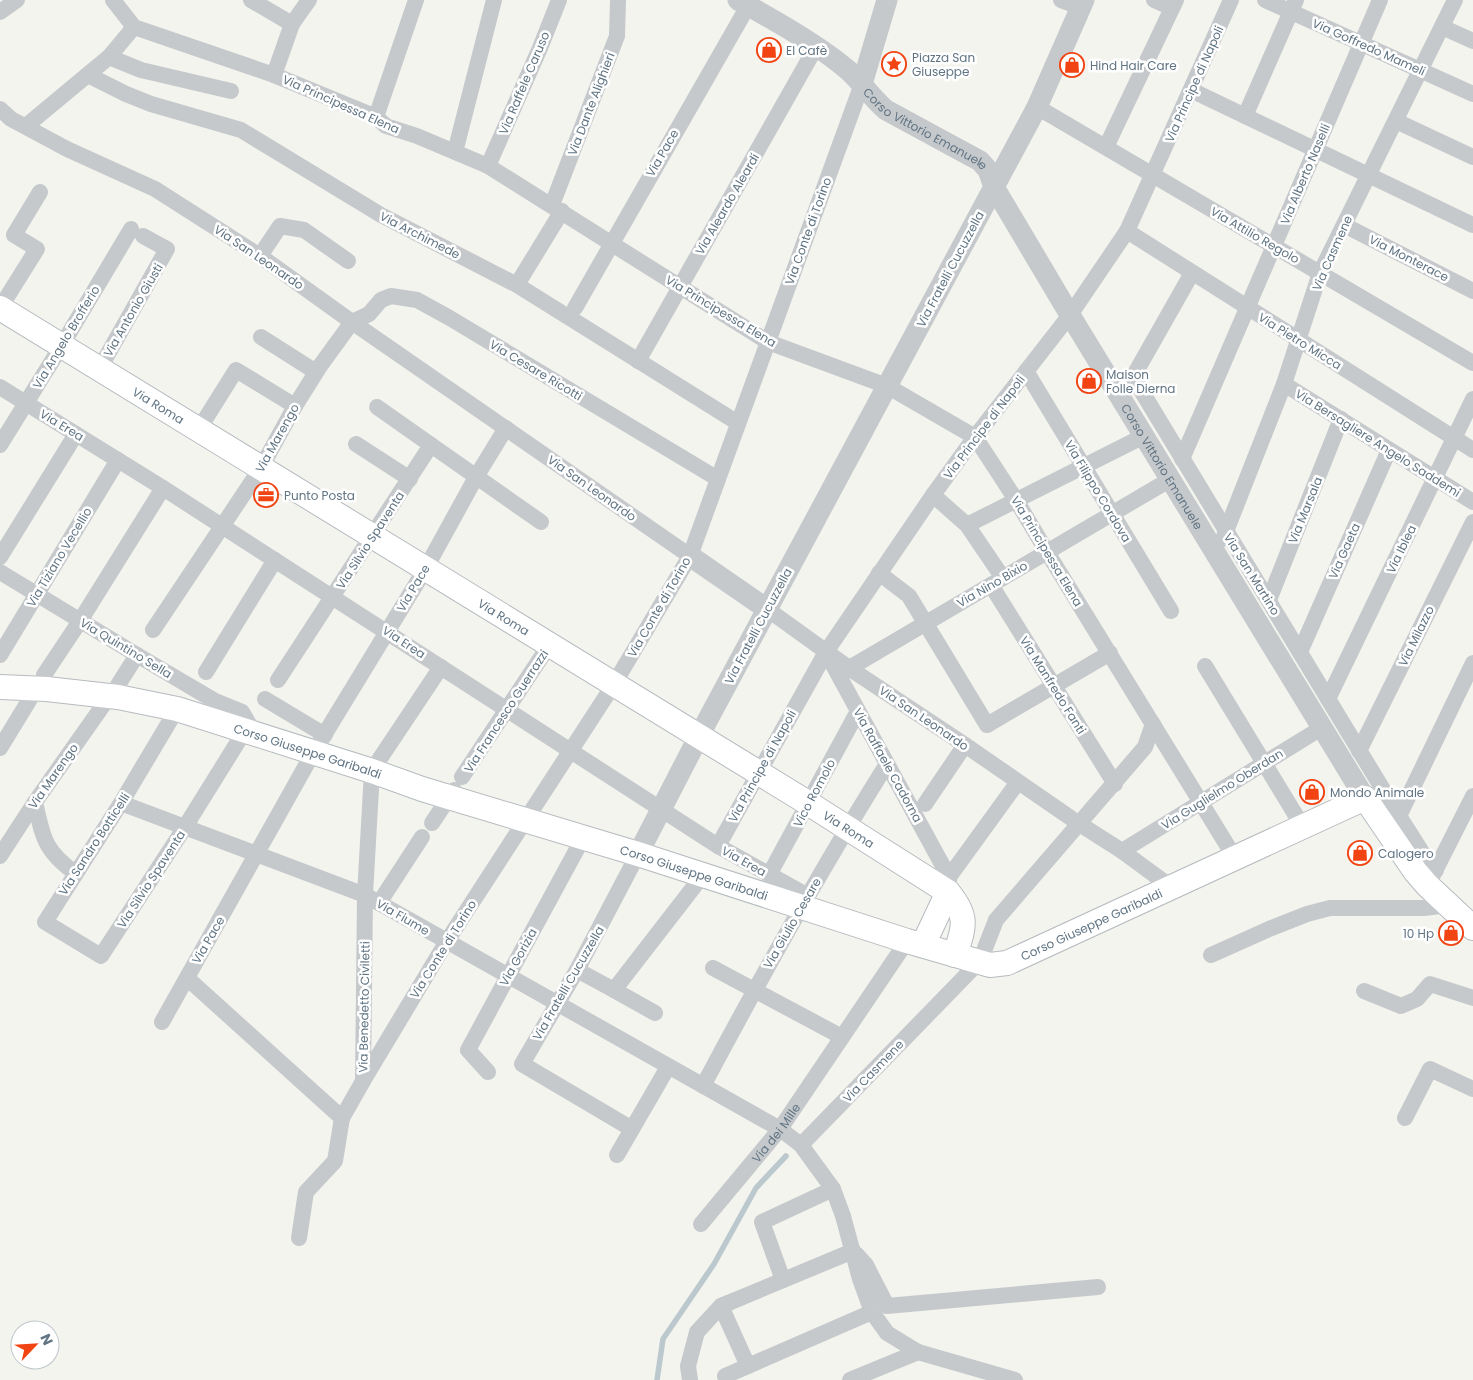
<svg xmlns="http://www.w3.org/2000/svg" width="1473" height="1380" viewBox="0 0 1473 1380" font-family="Poppins,sans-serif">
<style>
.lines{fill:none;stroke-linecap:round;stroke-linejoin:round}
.stream{stroke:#bbc8cd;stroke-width:5.5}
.secondary-casing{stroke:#b5bbbf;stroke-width:26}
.minor{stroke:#c6c9cc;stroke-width:16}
.tertiary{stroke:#c6c9cc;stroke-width:21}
.secondary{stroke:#fff;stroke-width:24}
.labels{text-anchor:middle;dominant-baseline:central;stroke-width:5;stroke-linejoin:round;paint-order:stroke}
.street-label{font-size:12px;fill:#607483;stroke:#fff}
.poi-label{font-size:12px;fill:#607483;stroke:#fff;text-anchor:start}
</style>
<rect width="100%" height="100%" fill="#f4f4ef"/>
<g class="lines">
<!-- stream -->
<path class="stream" d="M 657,1380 L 663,1339 L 714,1264 L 756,1188 L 786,1156"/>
<defs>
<g id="secondary">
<path id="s3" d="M 0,308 L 808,803 L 948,892 C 969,917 964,927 955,955"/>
<path id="s4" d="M 0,687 L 47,689 L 118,697 L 177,709 L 372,771 L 422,789 L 638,854 L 907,941 L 990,965 L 1007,963 L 1365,798 L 1415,871 L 1427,885 L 1473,928"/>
<path d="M 923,945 L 948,892"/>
</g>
</defs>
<!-- secondary casing -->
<use href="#secondary" class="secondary-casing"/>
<!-- minor -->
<g class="minor">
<path d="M 113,0 L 134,27 L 274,75 L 376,117 L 386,126 L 417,136 L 488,166 L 768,342 L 887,386 L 975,437 L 1016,500 L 1047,552 L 1235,858"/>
<path d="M 251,0 L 292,24"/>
<path d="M 1061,0 L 1082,8"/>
<path d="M 1154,0 L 1172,8"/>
<path d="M 1265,0 L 1473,94"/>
<path d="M 0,12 L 17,0"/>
<path d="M 1442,27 L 1473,41"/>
<path d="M 109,57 L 141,70 L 231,91"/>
<path d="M 88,75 L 126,94 L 151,104 L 241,130 L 381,215 L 517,285 L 738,423"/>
<path d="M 274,75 L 292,24 L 309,0"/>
<path d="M 1191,90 L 1473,225"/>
<path d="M 1037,107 L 1473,363"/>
<path d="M 0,109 L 11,119 L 67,149 L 155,189 L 260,256 L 352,322 L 690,556"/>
<path d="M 1245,116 L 1296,0"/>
<path d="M 376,117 L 416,0"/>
<path d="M 1396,121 L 1473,157"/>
<path d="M 26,126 L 109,57 L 134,27"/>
<path d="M 1106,147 L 1176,0"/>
<path d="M 455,152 L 494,0"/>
<path d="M 488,166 L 540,48 L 559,0"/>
<path d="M 552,205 L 617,36 L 618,0"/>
<path d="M 1344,225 L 1473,291"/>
<path d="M 1127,231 L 1473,450"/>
<path d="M 260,256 L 280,226 L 304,230 L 348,261"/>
<path d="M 1192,273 L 1133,377 L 1399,816 L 1427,860 L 1436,870"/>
<path d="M 521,278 L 562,211"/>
<path d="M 0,308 L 37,249 L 14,235 L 40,192"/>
<path d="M 575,308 L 748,6"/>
<path d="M 261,337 L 316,372"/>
<path d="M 638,361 L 816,47"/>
<path d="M 100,368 L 167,249 L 143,236"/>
<path d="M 1026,371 L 1171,611"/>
<path d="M 1284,384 L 1473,502"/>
<path d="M 0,387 L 163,488 L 718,846 L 808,896"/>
<path d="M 377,407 L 431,445"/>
<path d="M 199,429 L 236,370 L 295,406"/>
<path d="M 356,444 L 410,479"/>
<path d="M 0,445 L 62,345 L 131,229"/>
<path d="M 1182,459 L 1380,0"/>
<path d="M 933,495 L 967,525 L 1003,578"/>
<path d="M 967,525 L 1144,436"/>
<path d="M 1223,539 L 1284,384 L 1320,273 L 1455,0"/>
<path d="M 0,557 L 76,434"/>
<path d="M 0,572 L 137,655 L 215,701 L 242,712 L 249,724 L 185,827 L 101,956 L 45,922 L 121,803 L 177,709"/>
<path d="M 879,573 L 909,596 L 987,725 L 1110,653"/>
<path d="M 991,585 L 1115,784"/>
<path d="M 1269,600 L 1341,419"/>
<path d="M 767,609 L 849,668 L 965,745 L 1078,823 L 1122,851 L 1171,887"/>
<path d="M 153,630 L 261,468 L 295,406 L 320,366 L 352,322 L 369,314 L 381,300 L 391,296 L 417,300 L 448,317 L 718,479"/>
<path d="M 1300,652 L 1389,450"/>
<path d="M 0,655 L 118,460"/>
<path d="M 833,665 L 949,877"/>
<path d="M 1205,666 L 1303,827"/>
<path d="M 206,672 L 275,560"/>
<path d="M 841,673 L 1171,479"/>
<path d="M 44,675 L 80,621 L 163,488"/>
<path d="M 278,680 L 431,445 L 541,522"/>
<path d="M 118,685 L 137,655"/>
<path d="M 265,699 L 325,735"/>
<path d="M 1328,699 L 1473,399"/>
<path d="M 318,745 L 426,568 L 476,477 L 506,428"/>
<path d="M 0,748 L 36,689"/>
<path d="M 1359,751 L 1473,522"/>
<path d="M 377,763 L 441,667"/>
<path d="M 462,777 L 550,644"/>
<path d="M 35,802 C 43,838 44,850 75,873"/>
<path d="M 121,803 L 365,895 L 780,1129 L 801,1145"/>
<path d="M 925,804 L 965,745"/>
<path d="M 1399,816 L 1473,663"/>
<path d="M 432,823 L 454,790"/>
<path d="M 718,846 L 826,652 L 933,495 L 975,437 L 1070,315 L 1127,231 L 1231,0"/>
<path d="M 1122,851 L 1323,727"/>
<path d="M 0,856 L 35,802 L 109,697"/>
<path d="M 769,875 L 858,711"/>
<path d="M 1431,879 L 1473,796"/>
<path d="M 949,885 L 949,877 L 1018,782"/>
<path d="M 379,903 L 422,837"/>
<path d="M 1211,955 L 1269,929 L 1307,914 L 1330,908 L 1424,908 L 1449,905"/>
<path d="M 713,968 L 842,1037"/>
<path d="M 577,970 L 614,990 L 703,875"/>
<path d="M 187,978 L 342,1118 L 363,1081 L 365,895 L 372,771"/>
<path d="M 614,990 L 655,1013"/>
<path d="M 1364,991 L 1401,1006 L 1417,999 L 1430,984 L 1473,998"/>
<path d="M 162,1022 L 313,753"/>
<path d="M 488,1072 L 468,1050 L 583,838"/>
<path d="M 363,1081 L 447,941 L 614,684 L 690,556 L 862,84"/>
<path d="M 703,1086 C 761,977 821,869 887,764"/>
<path d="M 1405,1118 L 1430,1069 L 1473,1089"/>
<path d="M 632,1129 L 522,1064 L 577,970 L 638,854"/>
<path d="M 617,1155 L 668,1067"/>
<path id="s1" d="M 701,1224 L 780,1129 L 907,941"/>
<path d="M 299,1238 L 306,1192 L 335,1161 L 342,1118"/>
<path d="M 856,1254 L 866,1265 L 887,1306 L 1098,1287"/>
<path d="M 783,1280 L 762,1222 L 833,1189"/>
<path d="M 729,1303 L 721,1306 L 748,1366"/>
<path d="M 725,1376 L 872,1312"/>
<path d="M 690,1380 L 688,1366 L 697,1332 L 721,1306 L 853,1251"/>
<path d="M 850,1380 L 918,1352"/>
<path d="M 1015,1380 L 918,1352 L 887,1333 L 872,1312 L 860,1279 L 843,1216 L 833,1189 L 801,1145 L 980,961 L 996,920 L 1145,747 L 1153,724"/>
</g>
<!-- tertiary -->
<g class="tertiary">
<path id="s2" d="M 738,0 C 772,19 819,45 849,71 C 862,83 872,98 886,110 L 980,161 L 988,170 L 994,187 L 1070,315 L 1365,798"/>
<path d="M 862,84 L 887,0"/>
<path d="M 690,556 L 767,609"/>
<path d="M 638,854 L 699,736 L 1037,107 L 1084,0"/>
</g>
<!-- secondary -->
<use href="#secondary" class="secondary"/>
</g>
<!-- icons -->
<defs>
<symbol id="shop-ring" viewBox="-11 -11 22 22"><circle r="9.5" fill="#fff" stroke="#f24312" stroke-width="1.5"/><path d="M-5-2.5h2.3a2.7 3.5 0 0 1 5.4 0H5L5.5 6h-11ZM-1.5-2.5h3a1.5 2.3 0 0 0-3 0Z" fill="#f24312"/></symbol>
<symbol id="sight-ring" viewBox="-11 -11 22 22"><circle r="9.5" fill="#fff" stroke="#f24312" stroke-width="1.5"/><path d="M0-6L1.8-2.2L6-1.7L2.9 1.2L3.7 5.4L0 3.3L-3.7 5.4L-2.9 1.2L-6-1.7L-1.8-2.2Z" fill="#f24312"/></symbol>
<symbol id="office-ring" viewBox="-11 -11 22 22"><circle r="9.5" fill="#fff" stroke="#f24312" stroke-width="1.5"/><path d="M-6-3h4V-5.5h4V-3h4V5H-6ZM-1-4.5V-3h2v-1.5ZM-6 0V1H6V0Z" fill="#f24312"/></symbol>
</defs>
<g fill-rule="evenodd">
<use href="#shop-ring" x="755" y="36" width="28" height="28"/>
<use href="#sight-ring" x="880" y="50" width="28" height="28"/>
<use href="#shop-ring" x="1058" y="51" width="28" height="28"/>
<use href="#shop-ring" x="1075" y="367" width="28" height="28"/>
<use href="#office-ring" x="252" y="481" width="28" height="28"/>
<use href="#shop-ring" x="1298" y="778" width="28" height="28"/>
<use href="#shop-ring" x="1346" y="839" width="28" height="28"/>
<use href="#shop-ring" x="1437" y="919" width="28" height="28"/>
</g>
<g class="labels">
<!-- street labels -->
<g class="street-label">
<text transform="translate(1369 47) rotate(24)">Via Goffredo Mameli</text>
<text transform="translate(524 83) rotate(-67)">Via Raffele Caruso</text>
<text transform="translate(1194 84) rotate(-66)">Via Principe di Napoli</text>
<text transform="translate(341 104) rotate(24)">Via Principessa Elena</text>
<text transform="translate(591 104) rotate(-69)">Via Dante Alighieri</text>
<text stroke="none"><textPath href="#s2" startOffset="229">Corso Vittorio Emanuele</textPath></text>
<text transform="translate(662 153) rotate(-60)">Via Pace</text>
<text transform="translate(1305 174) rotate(-67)">Via Alberto Naselli</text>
<text transform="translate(727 204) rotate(-60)">Via Aleardo Aleardi</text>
<text transform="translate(808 231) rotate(-70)">Via Conte di Torino</text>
<text transform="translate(420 235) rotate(27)">Via Archimede</text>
<text transform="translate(1255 235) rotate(30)">Via Attilio Regolo</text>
<text transform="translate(1332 253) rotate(-66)">Via Casmene</text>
<text transform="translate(259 257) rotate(34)">Via San Leonardo</text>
<text transform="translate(1409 258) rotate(27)">Via Monterace</text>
<text transform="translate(950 269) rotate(-62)">Via Fratelli Cucuzzella</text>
<text transform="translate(133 310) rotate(-60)">Via Antonio Giusti</text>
<text transform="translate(721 311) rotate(31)">Via Principessa Elena</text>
<text transform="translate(66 337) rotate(-59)">Via Angelo Brofferio</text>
<text transform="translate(1300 341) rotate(32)">Via Pietro Micca</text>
<text transform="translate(536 370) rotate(31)">Via Cesare Ricotti</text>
<text stroke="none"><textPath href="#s3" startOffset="186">Via Roma</textPath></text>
<text transform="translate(62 425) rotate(31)">Via Erea</text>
<text transform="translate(984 427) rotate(-53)">Via Principe di Napoli</text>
<text transform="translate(277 438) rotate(-61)">Via Marengo</text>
<text transform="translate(1378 443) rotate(32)">Via Bersagliere Angelo Saddemi</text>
<text stroke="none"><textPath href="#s2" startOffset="649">Corso Vittorio Emanuele</textPath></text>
<text transform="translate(592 488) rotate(35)">Via San Leonardo</text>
<text transform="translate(1098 491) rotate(59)">Via Filippo Cordova</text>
<text transform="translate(1305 510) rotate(-68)">Via Marsala</text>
<text transform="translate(370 540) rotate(-57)">Via Silvio Spaventa</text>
<text transform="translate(1401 549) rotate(-64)">Via Iblea</text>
<text transform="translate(1047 551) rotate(59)">Via Principessa Elena</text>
<text transform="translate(1344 551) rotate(-66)">Via Gaeta</text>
<text transform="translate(59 557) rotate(-59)">Via Tiziano Vecellio</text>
<text transform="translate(1252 574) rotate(58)">Via San Martino</text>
<text transform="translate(992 584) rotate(-30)">Via Nino Bixio</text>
<text transform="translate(413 588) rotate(-59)">Via Pace</text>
<text transform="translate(659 607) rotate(-60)">Via Conte di Torino</text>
<text stroke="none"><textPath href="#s3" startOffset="591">Via Roma</textPath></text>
<text transform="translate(758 626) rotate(-62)">Via Fratelli Cucuzzella</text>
<text transform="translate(1416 636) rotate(-64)">Via Milazzo</text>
<text transform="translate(404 642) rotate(33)">Via Erea</text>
<text transform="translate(126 648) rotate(31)">Via Quintino Sella</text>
<text transform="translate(1053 685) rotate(58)">Via Manfredo Fanti</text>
<text transform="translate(506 711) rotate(-57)">Via Francesco Guerrazzi</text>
<text transform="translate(924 718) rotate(34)">Via San Leonardo</text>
<text stroke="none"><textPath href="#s4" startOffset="316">Corso Giuseppe Garibaldi</textPath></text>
<text transform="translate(888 765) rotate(61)">Via Raffaele Cadorna</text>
<text transform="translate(762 766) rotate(-61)">Via Principe di Napoli</text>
<text transform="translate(53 776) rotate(-55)">Via Marengo</text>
<text transform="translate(1222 789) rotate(-32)">Via Guglielmo Oberdan</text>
<text transform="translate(814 793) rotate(-62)">Vico Romolo</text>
<text stroke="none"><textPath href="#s3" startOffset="996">Via Roma</textPath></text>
<text transform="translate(94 844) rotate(-57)">Via Sandro Botticelli</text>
<text transform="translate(744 861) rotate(29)">Via Erea</text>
<text stroke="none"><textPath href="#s4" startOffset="721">Corso Giuseppe Garibaldi</textPath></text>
<text transform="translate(151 879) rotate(-57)">Via Silvio Spaventa</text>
<text transform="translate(403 917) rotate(30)">Via Fiume</text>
<text transform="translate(792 923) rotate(-60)">Via Giulio Cesare</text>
<text stroke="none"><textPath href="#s4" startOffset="1141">Corso Giuseppe Garibaldi</textPath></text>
<text transform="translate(208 940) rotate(-60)">Via Pace</text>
<text transform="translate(443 949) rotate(-58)">Via Conte di Torino</text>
<text transform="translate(518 957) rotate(-61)">Via Gorizia</text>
<text transform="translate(568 983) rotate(-60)">Via Fratelli Cucuzzella</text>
<text transform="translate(364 1007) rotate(-89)">Via Benedetto Civiletti</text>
<text transform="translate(873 1071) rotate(-46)">Via Casmene</text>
<text stroke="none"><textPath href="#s1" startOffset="118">Via dei Mille</textPath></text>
</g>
<!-- poi labels -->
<g class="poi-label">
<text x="786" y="50">El Cafè</text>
<text x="912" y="57">Piazza San<tspan x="912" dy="14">Giuseppe</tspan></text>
<text x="1090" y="65">Hind Hair Care</text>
<text x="1106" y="374">Maison<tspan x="1106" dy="14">Folle Dierna</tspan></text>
<text x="284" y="495">Punto Posta</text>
<text x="1330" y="792">Mondo Animale</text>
<text x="1378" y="853">Calogero</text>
<text x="1434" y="933" text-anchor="end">10 Hp</text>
</g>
</g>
<!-- north arrow -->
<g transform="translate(35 1345) rotate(65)"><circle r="24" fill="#ffffff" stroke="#bfc7cd"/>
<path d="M0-4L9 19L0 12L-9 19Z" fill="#f24312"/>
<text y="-8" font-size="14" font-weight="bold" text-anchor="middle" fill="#607483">N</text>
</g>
</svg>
